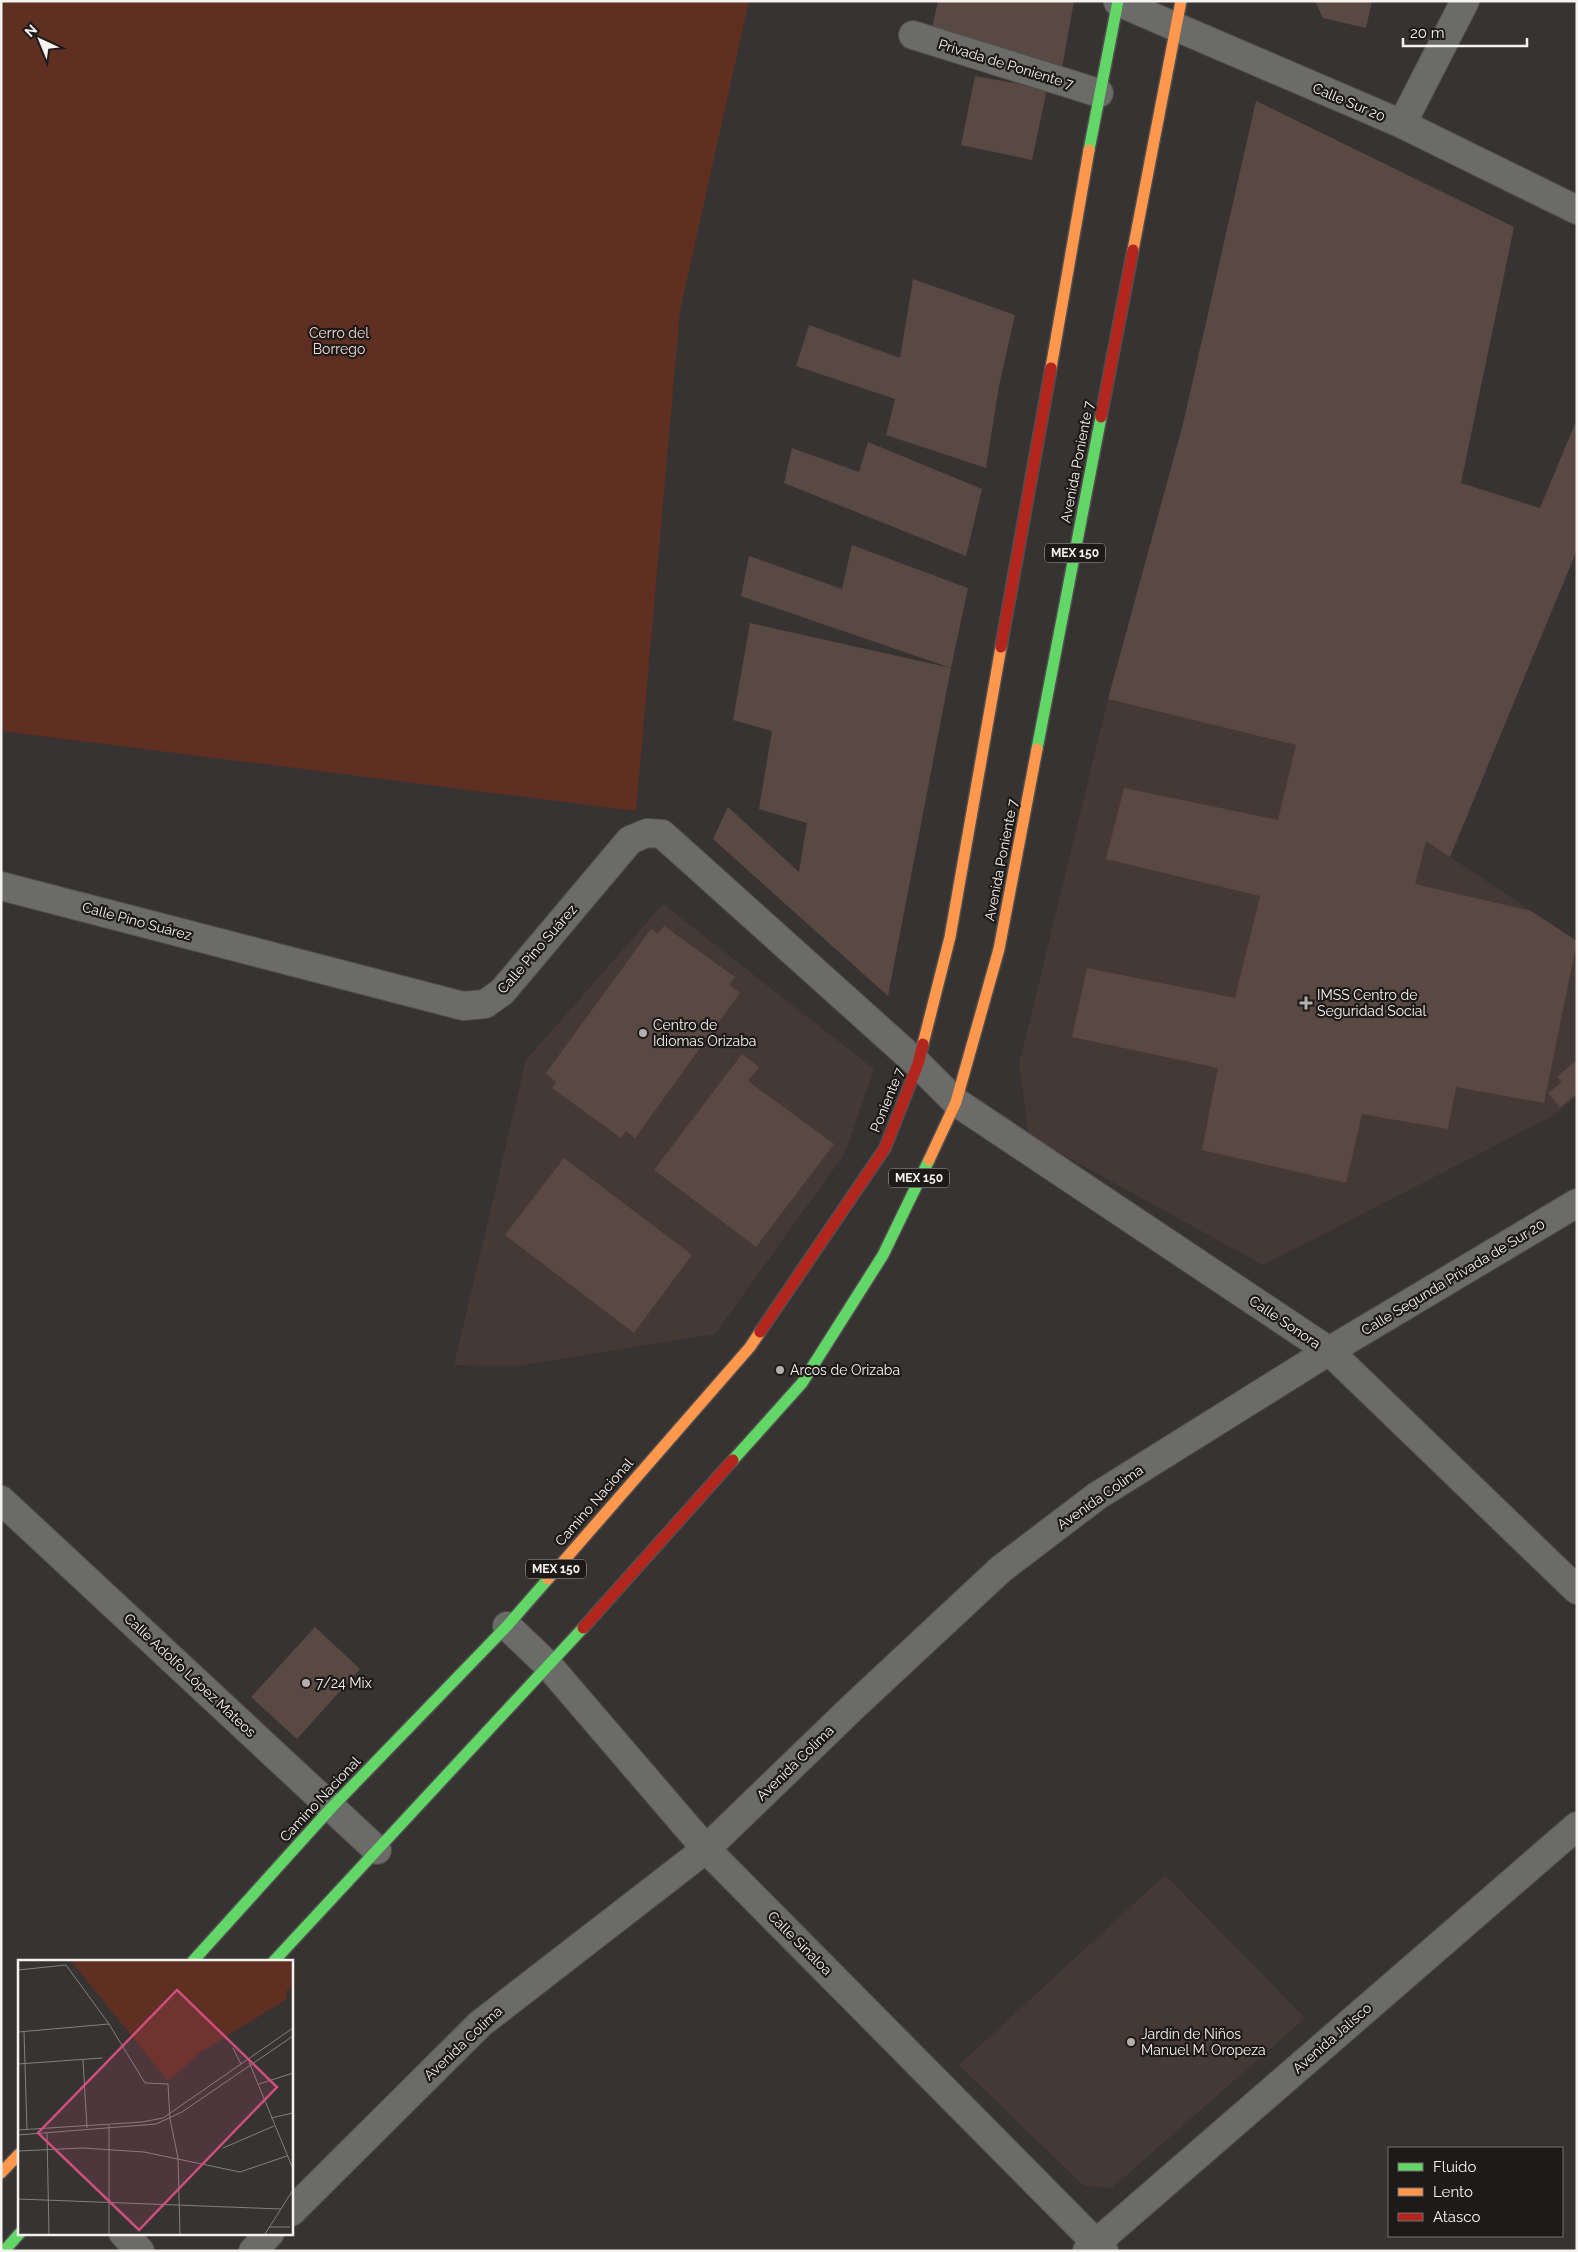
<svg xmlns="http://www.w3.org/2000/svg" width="1578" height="2252" viewBox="0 0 1578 2252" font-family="Raleway,sans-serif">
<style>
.built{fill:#453935}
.green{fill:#5f2f22}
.building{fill:#5a4943}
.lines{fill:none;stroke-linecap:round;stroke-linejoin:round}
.street-casing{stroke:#514f4d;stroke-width:30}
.fast-casing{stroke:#514f4d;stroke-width:14}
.slow-casing{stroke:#514f4d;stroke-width:14}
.jam-casing{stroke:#514f4d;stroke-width:14}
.street{stroke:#6b6b6a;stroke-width:28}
.fast{stroke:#63d668;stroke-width:11}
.slow{stroke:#ff974d;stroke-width:11}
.jam{stroke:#b3261e;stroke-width:11}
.poi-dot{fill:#b3afae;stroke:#1e1a19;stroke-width:2}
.labels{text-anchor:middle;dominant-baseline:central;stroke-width:4.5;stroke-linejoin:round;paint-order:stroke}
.shield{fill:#1e1a19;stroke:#b5b1b0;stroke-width:1}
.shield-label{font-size:12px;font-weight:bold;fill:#f6f2f0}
.street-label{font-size:14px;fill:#f6f2f0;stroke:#1e1a19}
.park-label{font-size:14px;fill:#f4d9d1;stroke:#1e1a19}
.poi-label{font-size:14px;fill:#f6f2f0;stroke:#1e1a19;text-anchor:start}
.inset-road{fill:none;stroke:#837f7e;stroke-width:1}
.view{fill:#cf4e80;fill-opacity:0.15;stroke:#cf4e80;stroke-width:2.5}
.inset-edge{fill:none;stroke:#f6f2f0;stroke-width:2.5}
</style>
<rect width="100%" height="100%" fill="#373332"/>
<!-- built -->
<g class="built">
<path d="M 1108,699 L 1296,745 L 1426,841 L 1577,941 L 1577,1096 L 1553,1116 L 1263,1265 L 1029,1136 L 1019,1065 Z"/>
<path d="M 663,904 L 874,1069 L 845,1153 L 715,1334 L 517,1366 L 454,1365 L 526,1060 Z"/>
<path d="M 1165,1875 L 1305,2018 L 1112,2188 L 1084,2186 L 959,2065 Z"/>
</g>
<!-- green -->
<path class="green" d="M 1,1 L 749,1 L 680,311 L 636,811 L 1,731 Z"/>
<!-- building -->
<g class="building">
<path d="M 938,1 L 1074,1 L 1062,68 L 931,32 Z"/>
<path d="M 1315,1 L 1372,1 L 1366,28 L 1323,18 Z"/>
<path d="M 975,76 L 1047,89 L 1032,160 L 961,145 Z"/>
<path d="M 1256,101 L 1514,227 L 1461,483 L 1540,508 L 1577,419 L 1577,550 L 1450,857 L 1426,841 L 1415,884 L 1531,911 L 1577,941 L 1544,1103 L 1456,1087 L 1448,1129 L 1362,1114 L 1346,1183 L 1202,1150 L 1218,1068 L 1072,1037 L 1087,968 L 1235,998 L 1260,896 L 1106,859 L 1124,788 L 1278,820 L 1296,745 L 1108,699 L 1183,424 Z"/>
<path d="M 913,279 L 1015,315 L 999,386 L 986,468 L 886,435 L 895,399 L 796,366 L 809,325 L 900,358 Z"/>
<path d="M 868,442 L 982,489 L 966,556 L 784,483 L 792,448 L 859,472 Z"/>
<path d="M 852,545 L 968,588 L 951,668 L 741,596 L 749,556 L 842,589 Z"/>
<path d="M 750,623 L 951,668 L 888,996 L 713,839 L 728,807 L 799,872 L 807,823 L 759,809 L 772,731 L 733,720 Z"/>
<path d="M 664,926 L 735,977 L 729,985 L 740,993 L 635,1138 L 626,1131 L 621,1138 L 552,1088 L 556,1082 L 546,1073 L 651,929 L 658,934 Z"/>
<path d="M 742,1054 L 759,1067 L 748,1081 L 834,1144 L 756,1247 L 654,1170 Z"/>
<path d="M 1577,1060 L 1577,1094 L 1560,1107 L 1548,1093 L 1562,1082 L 1557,1077 Z"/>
<path d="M 564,1158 L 692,1255 L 634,1333 L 505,1235 Z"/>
<path d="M 315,1627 L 360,1669 L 297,1739 L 251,1697 Z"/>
</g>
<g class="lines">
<defs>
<g id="street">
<path d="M 1118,2 L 1402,124 L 1577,210"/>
<path d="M 913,35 L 1099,93"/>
<path d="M 1402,124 L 1465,1"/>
<path d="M 1,886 L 463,1006 L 485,1004 L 502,992 L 630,840 L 647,833 L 662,834 L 918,1064 L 956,1102 L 1329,1351 L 1577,1590"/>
<path d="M 1,1500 L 377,1850"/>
<path d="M 507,1626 L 549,1666 L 706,1849 L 1104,2251"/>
<path d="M 291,2212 L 480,2024 L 706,1849 L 853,1707 L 1001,1569 L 1097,1496 L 1329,1351 L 1577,1203"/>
<path d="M 123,2233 L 140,2251"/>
<path d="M 253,2251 L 270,2233"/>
<path d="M 1087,2251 L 1577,1826"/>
</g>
<g id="fast">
<path d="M 1089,150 L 1118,1"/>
<path d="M 1037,749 L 1101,417"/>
<path d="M 733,1460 L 802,1383 L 883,1255 L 929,1160"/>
<path d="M 193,1961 L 332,1807 L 507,1626 L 548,1579"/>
<path d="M 274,1961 L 583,1628"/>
<path d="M 4,2251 L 20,2233"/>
</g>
<g id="slow">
<path d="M 1133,250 L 1181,1"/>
<path d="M 1051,368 L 1089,150"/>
<path d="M 923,1044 L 950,937 L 1001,647"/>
<path d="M 929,1160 L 956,1102 L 999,949 L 1037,749"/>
<path d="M 548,1579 L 750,1347 L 760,1332"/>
<path d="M 1,2173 L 19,2154"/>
</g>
<g id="jam">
<path d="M 1101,417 L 1133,250"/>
<path d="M 1001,647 L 1051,368"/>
<path d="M 760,1332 L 885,1148 L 918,1064 L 923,1044"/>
<path d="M 583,1628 L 733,1460"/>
</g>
</defs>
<!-- street casing -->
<use href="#street" class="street-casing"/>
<!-- fast casing -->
<use href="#fast" class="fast-casing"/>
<!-- slow casing -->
<use href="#slow" class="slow-casing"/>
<!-- jam casing -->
<use href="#jam" class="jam-casing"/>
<!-- street -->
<use href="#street" class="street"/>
<!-- fast -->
<use href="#fast" class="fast"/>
<!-- slow -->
<use href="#slow" class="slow"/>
<!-- jam -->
<use href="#jam" class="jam"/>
</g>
<!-- markers -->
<g class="poi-dot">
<path d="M1303.5 995.5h5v5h5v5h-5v5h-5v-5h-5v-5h5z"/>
<circle cx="643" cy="1033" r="5"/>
<circle cx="780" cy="1370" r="5"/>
<circle cx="306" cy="1683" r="5"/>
<circle cx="1131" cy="2042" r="5"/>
</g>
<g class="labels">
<!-- shield labels -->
<g class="shield">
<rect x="1045" y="543.5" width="60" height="19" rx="4"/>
<rect x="889" y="1168.5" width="60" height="19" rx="4"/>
<rect x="526" y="1559.5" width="60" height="19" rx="4"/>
</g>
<g class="shield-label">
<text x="1075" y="553">MEX 150</text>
<text x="919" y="1178">MEX 150</text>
<text x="556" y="1569">MEX 150</text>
</g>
<!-- street labels -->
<g class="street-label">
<text transform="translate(1006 64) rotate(17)">Privada de Poniente 7</text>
<text transform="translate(1349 102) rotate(23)">Calle Sur 20</text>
<text transform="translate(1077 462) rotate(-79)">Avenida Poniente 7</text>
<text transform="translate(1001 860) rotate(-79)">Avenida Poniente 7</text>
<text transform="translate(137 921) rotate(15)">Calle Pino Suárez</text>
<text transform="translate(537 949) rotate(-49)">Calle Pino Suárez</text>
<text transform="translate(887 1100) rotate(-68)">Poniente 7</text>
<text transform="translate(1453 1277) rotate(-31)">Calle Segunda Privada de Sur 20</text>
<text transform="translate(1285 1322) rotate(34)">Calle Sonora</text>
<text transform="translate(1100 1497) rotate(-35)">Avenida Colima</text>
<text transform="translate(594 1502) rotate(-49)">Camino Nacional</text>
<text transform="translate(190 1675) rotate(43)">Calle Adolfo López Mateos</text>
<text transform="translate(795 1763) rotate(-44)">Avenida Colima</text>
<text transform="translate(320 1799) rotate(-47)">Camino Nacional</text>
<text transform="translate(800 1943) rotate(45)">Calle Sinaloa</text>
<text transform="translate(1332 2038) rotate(-41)">Avenida Jalisco</text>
<text transform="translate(463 2043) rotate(-43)">Avenida Colima</text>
</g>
<!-- park labels -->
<g class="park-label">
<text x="339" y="333">Cerro del<tspan x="339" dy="16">Borrego</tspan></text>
</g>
<!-- poi labels -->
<g class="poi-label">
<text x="1317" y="995">IMSS Centro de<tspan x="1317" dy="16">Seguridad Social</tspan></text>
<text x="653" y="1025">Centro de<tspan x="653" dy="16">Idiomas Orizaba</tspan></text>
<text x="790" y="1370">Arcos de Orizaba</text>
<text x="316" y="1683">7/24 Mix</text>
<text x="1141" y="2034">Jardín de Niños<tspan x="1141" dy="16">Manuel M. Oropeza</tspan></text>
</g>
</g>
<!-- overview -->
<g transform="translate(18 1960)">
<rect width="275" height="275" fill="#373332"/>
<path d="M 53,1 L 275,1 L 275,27 L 268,31 L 269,39 L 183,92 L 150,121 Z" fill="#5f2f22"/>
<path class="inset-road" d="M 0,10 L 48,5 L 91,64 L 127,123 L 150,124 L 152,159 L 160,198 L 162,274M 0,72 L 91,64M 6,72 L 9,170M 215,88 L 223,104M 65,100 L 69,168M 231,102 L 275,209M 0,104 L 84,98M 241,124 L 275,113M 253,158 L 275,153M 91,165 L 91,274M 0,170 L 124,162 L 145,158 L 275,68M 29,173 L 31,274M 0,175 L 138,164 L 164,152 L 275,76M 205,188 L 256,166M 0,191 L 65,188 L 126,192 L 222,212 L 269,196M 0,239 L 263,249M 251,267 L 272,267M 247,274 L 275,230"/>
<path class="view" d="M 159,30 L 259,127 L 121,270 L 20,173 Z"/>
<rect width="275" height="275" class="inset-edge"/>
</g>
<!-- border -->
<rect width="1578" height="2252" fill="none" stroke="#f6f2f0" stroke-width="5"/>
<!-- legend -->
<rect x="1388" y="2147" width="175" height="90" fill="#1e1a19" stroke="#74706f"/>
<rect x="1398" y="2163" width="25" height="8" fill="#63d668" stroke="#74706f"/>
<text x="1433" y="2172" font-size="15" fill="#f6f2f0">Fluido</text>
<rect x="1398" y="2188" width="25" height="8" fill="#ff974d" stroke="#74706f"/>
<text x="1433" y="2197" font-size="15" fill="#f6f2f0">Lento</text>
<rect x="1398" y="2213" width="25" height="8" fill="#b3261e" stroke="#74706f"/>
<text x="1433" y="2222" font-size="15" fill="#f6f2f0">Atasco</text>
<!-- north arrow -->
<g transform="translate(40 40) rotate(316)" stroke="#1e1a19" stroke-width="4" paint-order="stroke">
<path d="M0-4L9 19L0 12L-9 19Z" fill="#f6f2f0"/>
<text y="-8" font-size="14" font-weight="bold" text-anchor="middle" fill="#f6f2f0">N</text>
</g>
<!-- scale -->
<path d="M1403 38v8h124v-8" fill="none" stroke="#f6f2f0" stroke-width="2.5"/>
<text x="1410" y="38" font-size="15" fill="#f6f2f0" stroke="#1e1a19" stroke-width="4" paint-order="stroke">20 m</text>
</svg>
